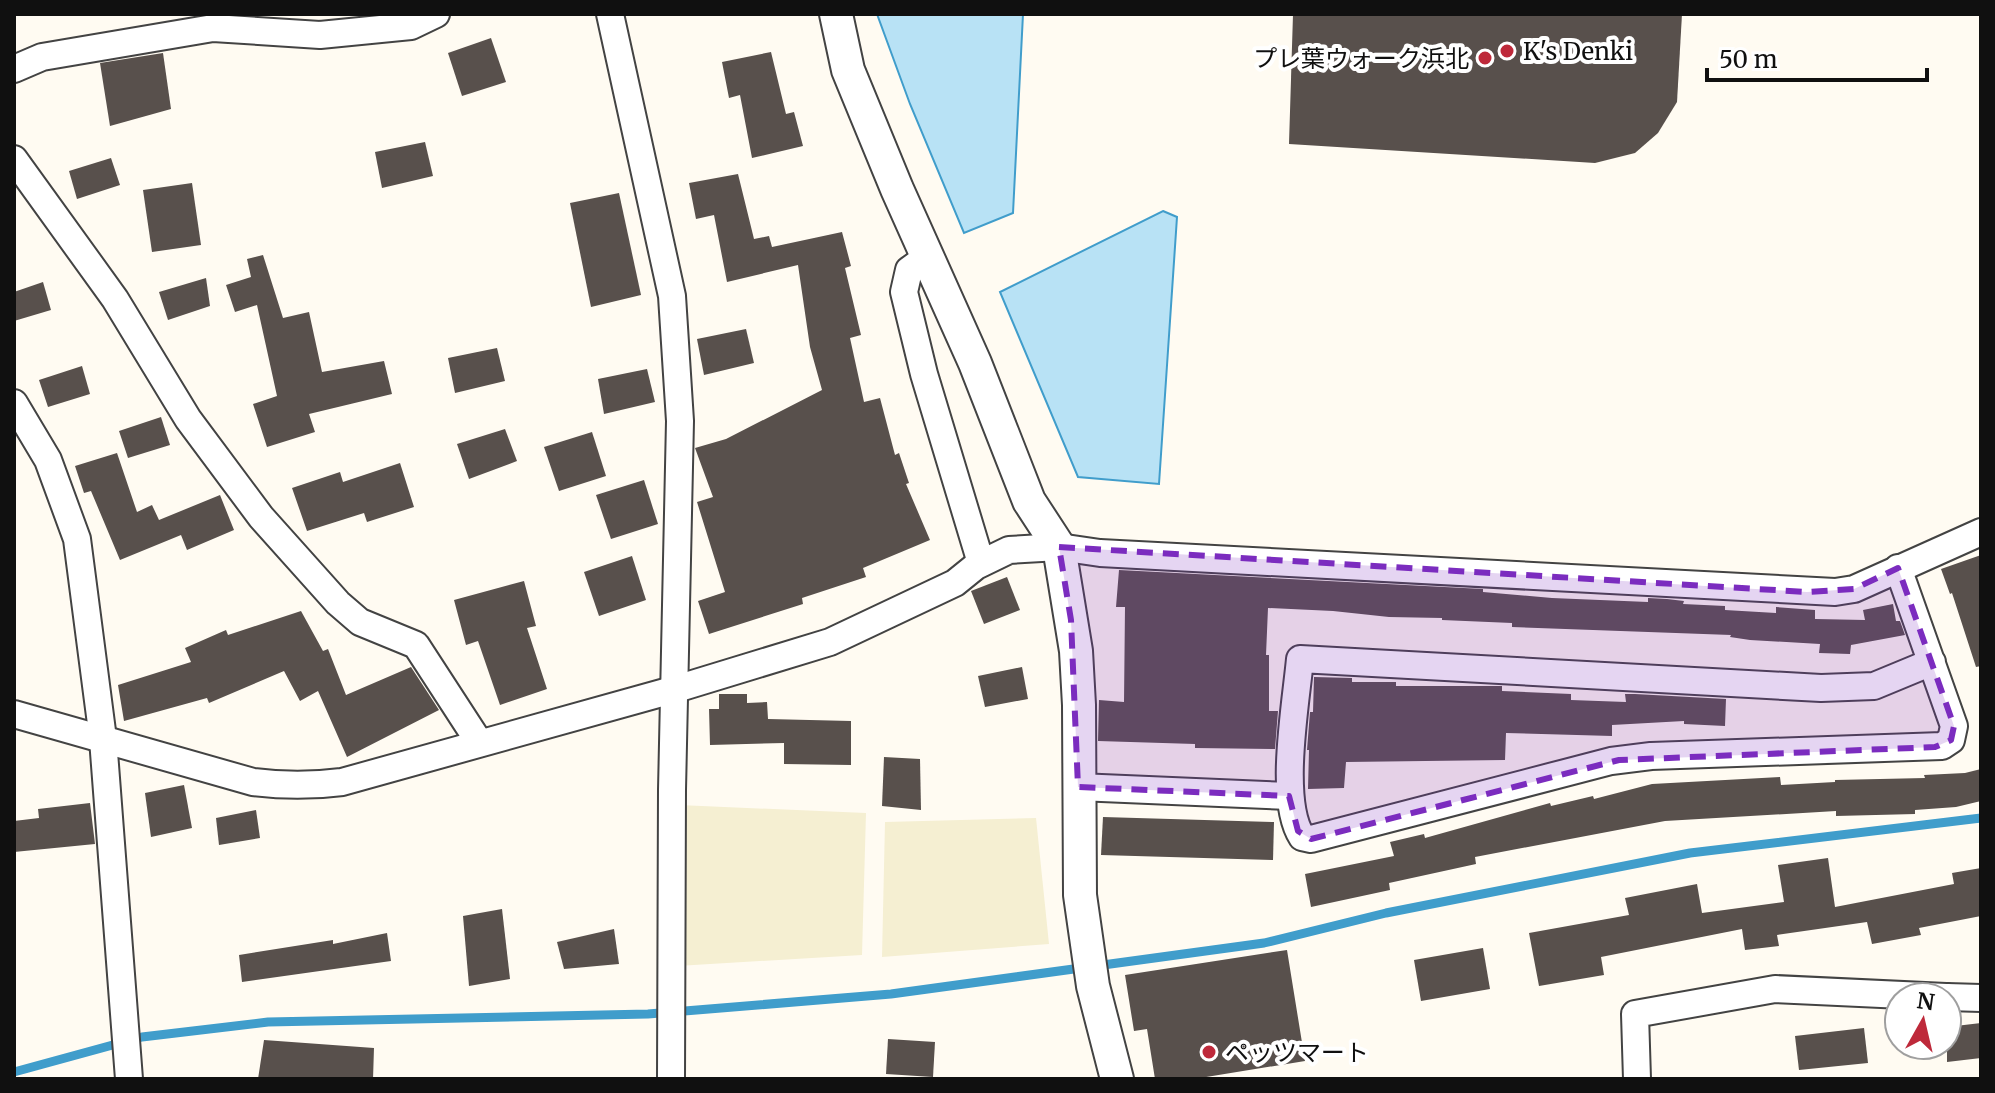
<svg xmlns="http://www.w3.org/2000/svg" width="1995" height="1093" viewBox="0 0 1995 1093" font-family="Merriweather,'Noto Sans JP',serif">
<style>
.farmland{fill:#f5efd2}
.water{fill:#b8e2f5;stroke:#409dcb;stroke-width:2}
.lines{fill:none;stroke-linecap:round;stroke-linejoin:round}
.stream{stroke:#409dcb;stroke-width:9}
.building{fill:#58504c}
.minor-casing{stroke:#434343;stroke-width:30}
.tertiary-casing{stroke:#434343;stroke-width:36}
.minor{stroke:#fff;stroke-width:26}
.tertiary{stroke:#fff;stroke-width:32}
.marked{fill:#7b2cbf;fill-opacity:0.2;stroke:#7b2cbf;stroke-width:6;stroke-dasharray:16 10;stroke-linejoin:round}
.poi-dot{fill:#be293a;stroke:#fff;stroke-width:3}
.labels{text-anchor:middle;dominant-baseline:central;stroke-width:8;stroke-linejoin:round;paint-order:stroke}
.poi-label{font-size:24px;fill:#101010;stroke:#fff;text-anchor:start}
</style>
<rect width="100%" height="100%" fill="#fffbf2"/>
<!-- farmland -->
<g class="farmland">
<path d="M 679,805 L 866,813 L 862,955 L 677,966 Z"/>
<path d="M 1036,818 L 1049,944 L 882,957 L 885,822 Z"/>
</g>
<!-- water -->
<g class="water">
<path d="M 877,14 L 1023,14 L 1013,213 L 964,233 L 910,104 Z"/>
<path d="M 1163,211 L 1177,217 L 1159,484 L 1078,477 L 1000,292 Z"/>
</g>
<g class="lines">
<!-- stream -->
<path class="stream" d="M 14,1072 L 142,1037 L 268,1022 L 648,1014 L 891,994 L 1264,943 L 1386,913 L 1690,853 L 1981,818"/>
</g>
<!-- building -->
<g class="building">
<path d="M 1293,14 L 1682,14 L 1677,102 L 1658,133 L 1635,153 L 1595,163 L 1289,144 Z"/>
<path d="M 491,38 L 506,82 L 462,96 L 448,53 Z"/>
<path d="M 771,52 L 786,114 L 794,112 L 803,146 L 752,158 L 740,95 L 729,98 L 722,62 Z"/>
<path d="M 163,53 L 171,109 L 110,126 L 100,63 Z"/>
<path d="M 425,142 L 433,176 L 382,188 L 375,152 Z"/>
<path d="M 111,158 L 120,185 L 77,199 L 69,171 Z"/>
<path d="M 738,174 L 754,239 L 769,236 L 772,247 L 842,232 L 851,266 L 845,268 L 861,335 L 850,338 L 864,402 L 880,398 L 895,455 L 899,453 L 909,483 L 906,484 L 930,540 L 863,568 L 866,577 L 802,598 L 803,604 L 709,634 L 698,601 L 725,592 L 697,502 L 713,497 L 695,448 L 726,439 L 822,390 L 810,347 L 798,265 L 727,282 L 714,215 L 696,219 L 689,183 Z"/>
<path d="M 192,183 L 201,245 L 152,252 L 143,190 Z"/>
<path d="M 619,193 L 641,295 L 591,307 L 570,203 Z"/>
<path d="M 263,255 L 283,318 L 309,312 L 322,372 L 384,361 L 392,394 L 309,414 L 315,432 L 267,447 L 253,404 L 277,396 L 257,305 L 235,312 L 226,285 L 251,277 L 247,259 Z"/>
<path d="M 206,278 L 210,306 L 168,320 L 159,292 Z"/>
<path d="M 43,282 L 51,310 L 14,321 L 14,292 Z"/>
<path d="M 746,329 L 754,363 L 704,375 L 697,339 Z"/>
<path d="M 497,348 L 505,381 L 455,393 L 448,358 Z"/>
<path d="M 82,366 L 90,394 L 48,407 L 39,380 Z"/>
<path d="M 647,369 L 655,402 L 604,414 L 598,379 Z"/>
<path d="M 161,417 L 170,445 L 128,458 L 119,431 Z"/>
<path d="M 505,429 L 517,461 L 469,479 L 457,444 Z"/>
<path d="M 592,432 L 606,476 L 559,491 L 544,447 Z"/>
<path d="M 117,453 L 137,512 L 152,505 L 159,520 L 220,495 L 234,530 L 187,550 L 181,535 L 120,560 L 91,491 L 84,493 L 75,466 Z"/>
<path d="M 400,463 L 414,507 L 367,522 L 364,513 L 307,531 L 292,488 L 340,472 L 343,482 Z"/>
<path d="M 644,480 L 658,524 L 611,539 L 596,495 Z"/>
<path d="M 1981,555 L 1981,666 L 1976,667 L 1952,593 L 1950,594 L 1941,569 Z"/>
<path d="M 632,556 L 646,600 L 599,616 L 584,572 Z"/>
<path d="M 1119,570 L 1483,589 L 1483,592 L 1552,598 L 1648,602 L 1648,598 L 1667,599 L 1684,601 L 1683,604 L 1725,606 L 1725,610 L 1776,613 L 1776,607 L 1815,610 L 1815,619 L 1865,620 L 1863,610 L 1893,604 L 1896,621 L 1900,621 L 1905,635 L 1851,645 L 1850,654 L 1819,653 L 1820,644 L 1750,640 L 1730,637 L 1731,635 L 1512,627 L 1512,623 L 1442,620 L 1442,618 L 1389,617 L 1333,611 L 1268,608 L 1266,655 L 1269,655 L 1269,711 L 1278,711 L 1275,749 L 1195,748 L 1195,744 L 1098,741 L 1099,700 L 1124,702 L 1125,607 L 1116,607 Z"/>
<path d="M 1007,577 L 1020,610 L 984,624 L 971,591 Z"/>
<path d="M 524,581 L 536,626 L 527,628 L 547,689 L 500,705 L 478,641 L 466,645 L 454,600 Z"/>
<path d="M 301,611 L 323,651 L 328,649 L 346,695 L 411,667 L 439,710 L 347,757 L 318,691 L 300,701 L 284,671 L 209,703 L 207,698 L 124,721 L 118,685 L 191,662 L 185,648 L 226,630 L 228,635 Z"/>
<path d="M 1022,667 L 1028,699 L 985,707 L 978,676 Z"/>
<path d="M 1314,677 L 1352,678 L 1352,682 L 1396,682 L 1396,686 L 1502,686 L 1502,691 L 1571,694 L 1571,700 L 1626,702 L 1625,694 L 1635,694 L 1726,699 L 1725,726 L 1684,724 L 1684,721 L 1612,725 L 1612,736 L 1506,733 L 1505,760 L 1346,762 L 1344,788 L 1308,789 L 1309,750 L 1307,750 L 1310,712 L 1313,712 Z"/>
<path d="M 719,694 L 747,694 L 747,703 L 767,702 L 768,719 L 851,721 L 851,765 L 784,764 L 784,743 L 710,745 L 709,709 L 719,709 Z"/>
<path d="M 884,757 L 920,759 L 921,810 L 882,806 Z"/>
<path d="M 1981,769 L 1981,801 L 1956,807 L 1915,810 L 1915,814 L 1836,816 L 1836,811 L 1665,821 L 1475,857 L 1476,864 L 1389,883 L 1390,890 L 1311,907 L 1305,874 L 1394,856 L 1390,842 L 1424,834 L 1425,838 L 1550,803 L 1551,806 L 1593,796 L 1594,799 L 1652,784 L 1780,777 L 1781,785 L 1835,782 L 1835,780 L 1925,778 L 1924,775 L 1965,773 Z"/>
<path d="M 184,785 L 192,828 L 151,837 L 145,793 Z"/>
<path d="M 90,803 L 95,844 L 14,852 L 14,821 L 39,818 L 38,809 Z"/>
<path d="M 256,810 L 260,838 L 219,845 L 216,818 Z"/>
<path d="M 1103,817 L 1274,822 L 1273,860 L 1101,855 Z"/>
<path d="M 1828,858 L 1835,907 L 1954,884 L 1952,873 L 1981,868 L 1981,916 L 1919,928 L 1921,935 L 1872,944 L 1867,922 L 1777,935 L 1779,946 L 1745,950 L 1742,929 L 1601,957 L 1604,975 L 1539,986 L 1529,933 L 1629,915 L 1625,898 L 1697,884 L 1702,913 L 1784,902 L 1778,865 Z"/>
<path d="M 502,909 L 510,979 L 469,986 L 463,916 Z"/>
<path d="M 614,929 L 619,964 L 564,969 L 557,942 Z"/>
<path d="M 387,933 L 391,961 L 242,982 L 239,955 L 333,940 L 333,944 Z"/>
<path d="M 1483,948 L 1490,989 L 1421,1001 L 1414,960 Z"/>
<path d="M 1287,950 L 1305,1061 L 1194,1079 L 1155,1079 L 1147,1029 L 1134,1031 L 1125,975 Z"/>
<path d="M 1981,1023 L 1981,1058 L 1947,1062 L 1947,1027 Z"/>
<path d="M 1864,1028 L 1868,1063 L 1799,1070 L 1795,1036 Z"/>
<path d="M 888,1039 L 935,1042 L 933,1077 L 886,1074 Z"/>
<path d="M 264,1040 L 374,1048 L 373,1079 L 258,1079 Z"/>
</g>
<g class="lines">
<defs>
<g id="minor">
<path d="M 610,14 L 672,296 L 680,421 L 672,790 L 671,1079"/>
<path d="M 14,69 L 42,57 L 213,28 L 320,35 L 411,26 L 436,14"/>
<path d="M 14,159 L 115,299 L 188,419 L 261,517 L 338,603 L 360,622 L 416,645 L 479,742"/>
<path d="M 927,257 L 909,270 L 904,292 L 924,374 L 981,563"/>
<path d="M 14,403 L 48,460 L 77,539 L 103,739 L 129,1079"/>
<path d="M 1898,568 L 1954,726 L 1951,740 L 1942,746 L 1651,756 L 1611,761 L 1565,773 L 1311,839 L 1302,837 C 1278,801 1296,703 1300,659 L 1821,688 L 1874,686 L 1932,662"/>
<path d="M 14,714 L 253,782 C 284,786 311,786 342,782 L 676,689 L 830,642 L 955,583 L 976,566 L 1009,550 L 1059,547 L 1100,553 L 1835,592 L 1854,589 L 1981,532"/>
<path d="M 1078,787 L 1289,796"/>
<path d="M 1947,997 L 1981,998"/>
<path d="M 1637,1079 L 1635,1014 L 1775,989 L 1946,997"/>
</g>
<path id="tertiary" d="M 836,14 L 848,70 L 897,189 L 975,363 L 1029,501 L 1059,547 L 1076,651 L 1079,705 L 1080,895 L 1093,986 L 1117,1079"/>
</defs>
<!-- minor casing -->
<use href="#minor" class="minor-casing"/>
<!-- tertiary casing -->
<use href="#tertiary" class="tertiary-casing"/>
<!-- minor -->
<use href="#minor" class="minor"/>
<!-- tertiary -->
<use href="#tertiary" class="tertiary"/>
</g>
<!-- marked area -->
<path class="marked" d="M 1059,547 L 1807,592 L 1854,589 L 1898,568 L 1954,726 L 1951,740 L 1935,747 L 1619,760 L 1311,839 L 1298,831 L 1289,796 L 1078,787 L 1071,620 Z"/>
<!-- markers -->
<g class="poi-dot">
<circle cx="1507" cy="51" r="8"/>
<circle cx="1485" cy="58" r="8"/>
<circle cx="1209" cy="1052" r="8"/>
</g>
<g class="labels">
<!-- poi labels -->
<g class="poi-label">
<text x="1523" y="51">K's Denki</text>
<text x="1469" y="58" text-anchor="end">プレ葉ウォーク浜北</text>
<text x="1225" y="1052">ペッツマート</text>
</g>
</g>
<!-- border -->
<rect width="1995" height="1093" fill="none" stroke="#101010" stroke-width="32"/>
<!-- north arrow -->
<g transform="translate(1923 1021) rotate(8)"><circle r="38" fill="#ffffff" stroke="#9f9f9f" stroke-width="2"/>
<path d="M0-6L14 30L0 20L-14 30Z" fill="#be293a"/>
<text y="-12" font-size="22" font-weight="bold" text-anchor="middle" fill="#101010">N</text>
</g>
<!-- scale -->
<path d="M1707 68v12h220v-12" fill="none" stroke="#101010" stroke-width="4"/>
<text x="1719" y="68" font-size="24" fill="#101010" stroke="#ffffff" stroke-width="6" paint-order="stroke">50 m</text>
</svg>
